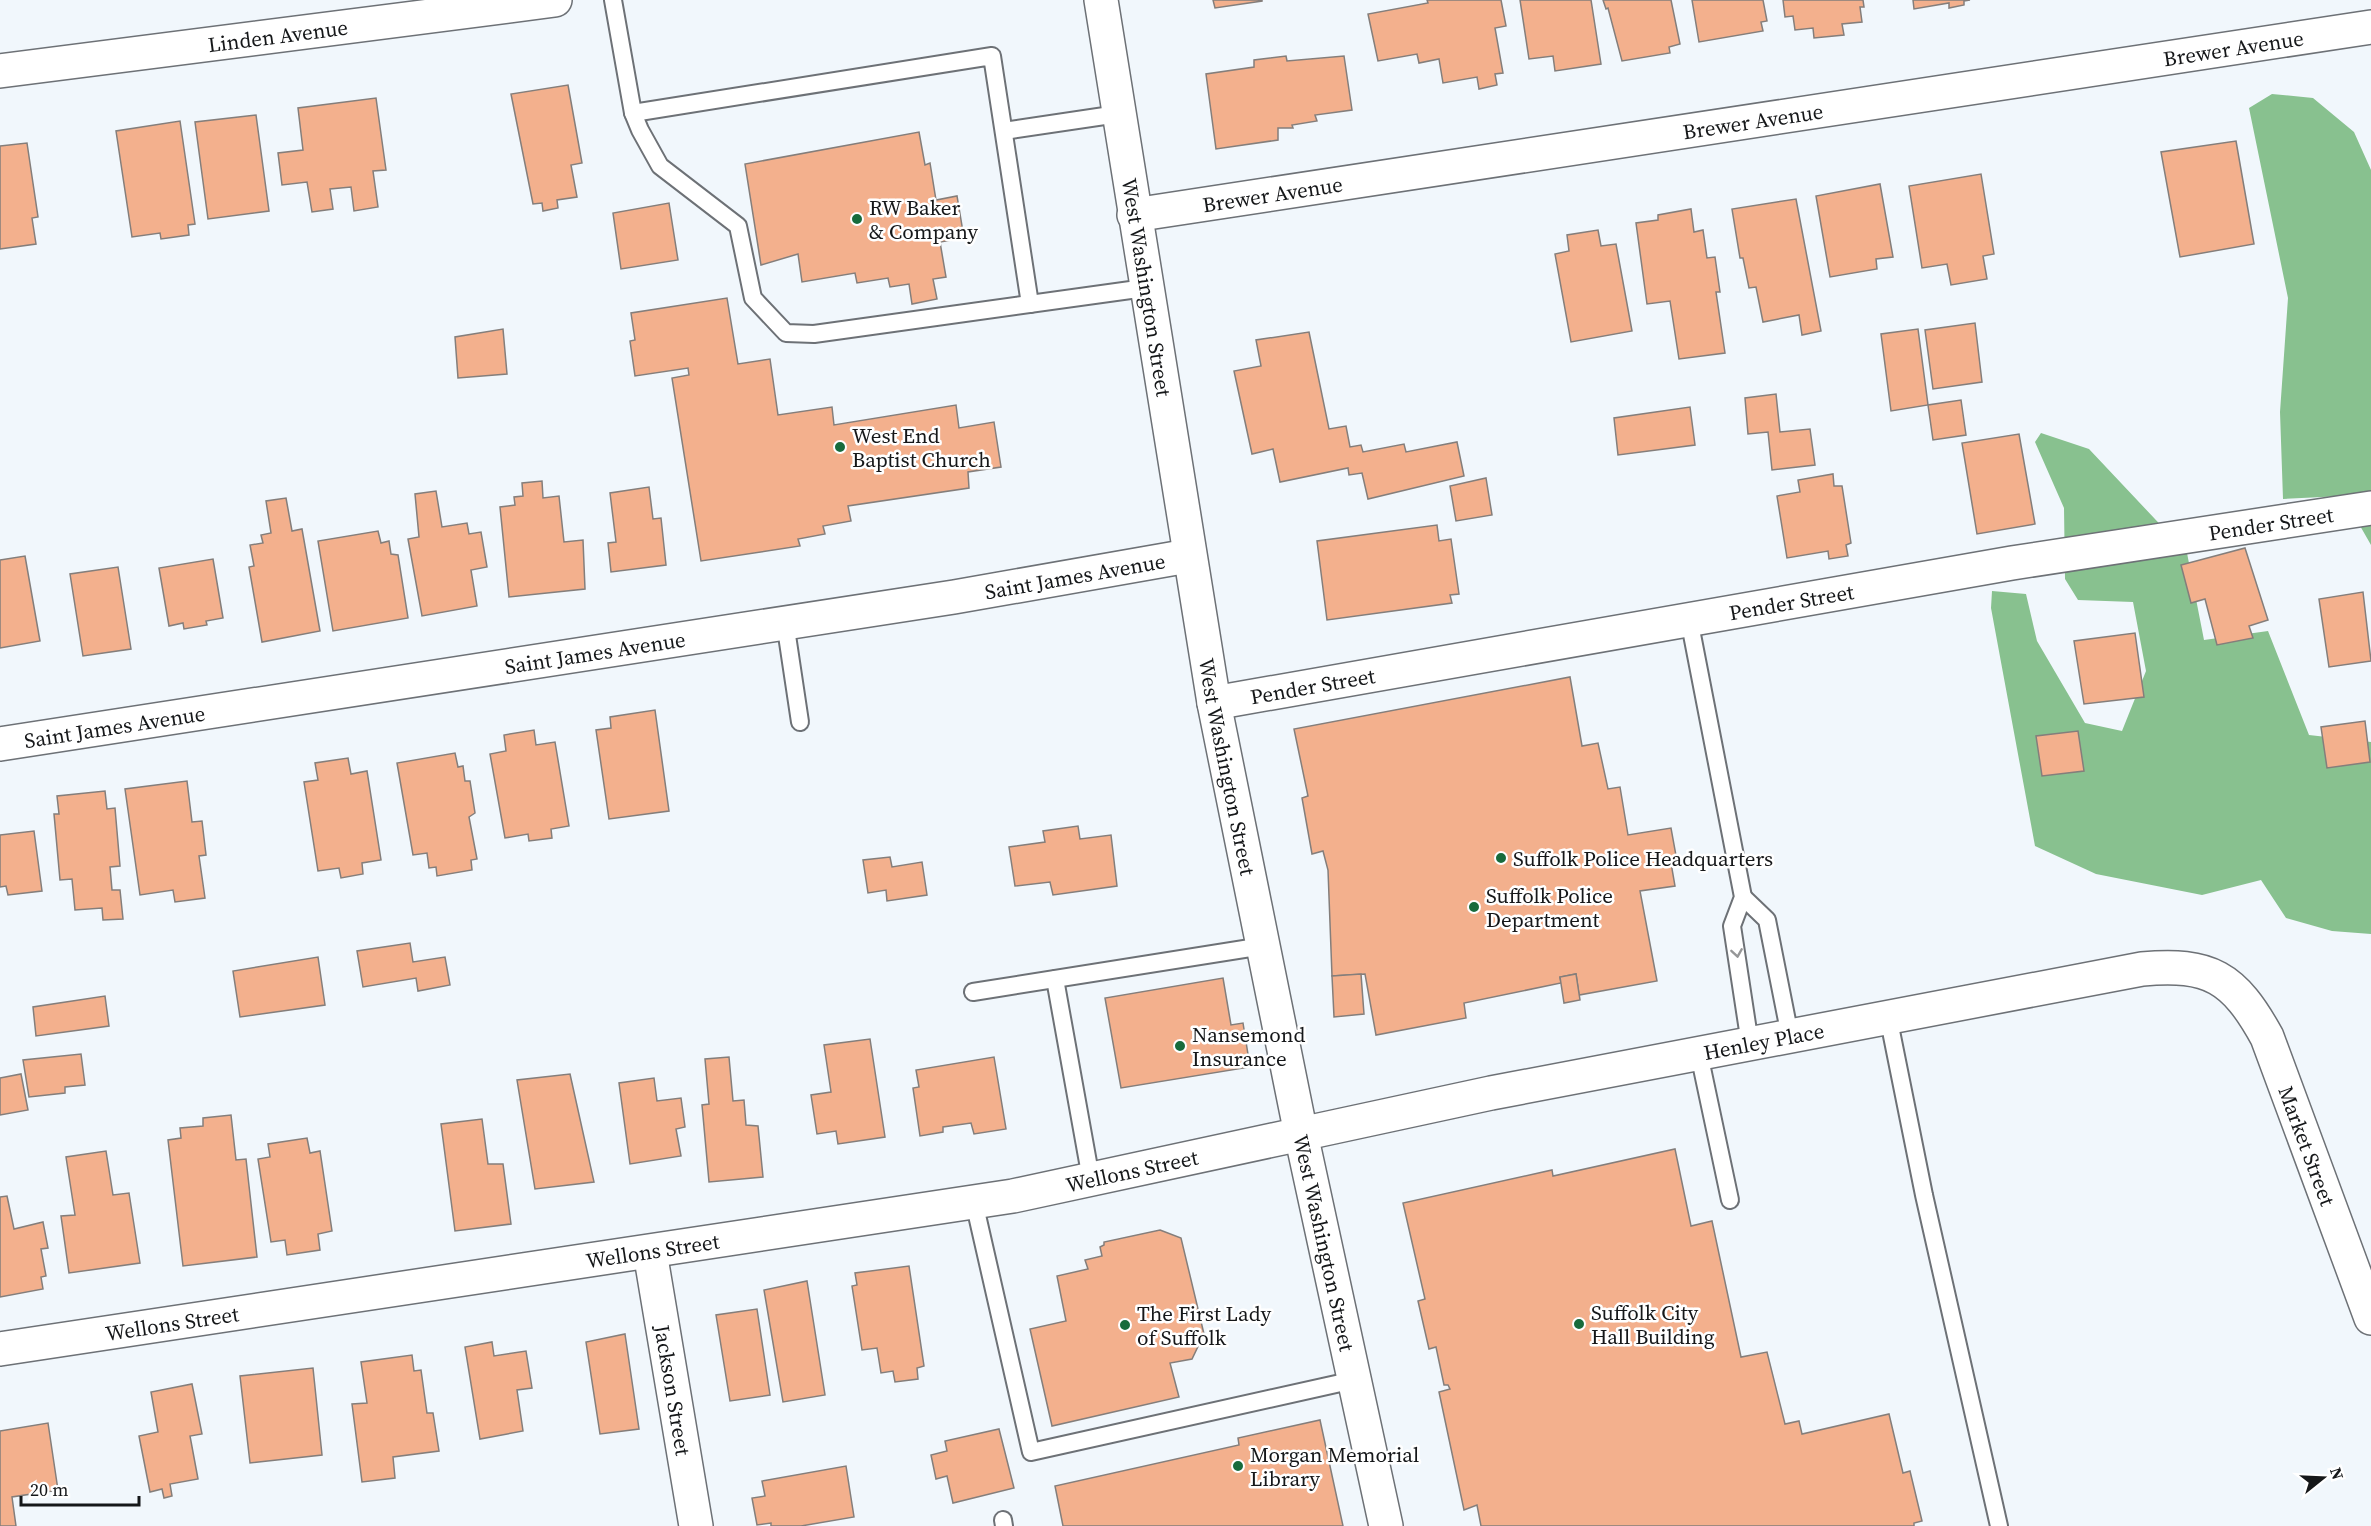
<svg xmlns="http://www.w3.org/2000/svg" width="2371" height="1526" viewBox="0 0 2371 1526" font-family="'Source Serif 4',serif">
<style>
.forest{fill:#88c18f}
.building{fill:#f3b08d;stroke:#847e7b;stroke-width:1.5}
.lines{fill:none;stroke-linecap:round;stroke-linejoin:round}
.service-casing{stroke:#6d7176;stroke-width:20}
.minor-casing{stroke:#6d7176;stroke-width:36}
.tertiary-casing{stroke:#6d7176;stroke-width:36}
.secondary-casing{stroke:#6d7176;stroke-width:36}
.service{stroke:#fff;stroke-width:16}
.minor{stroke:#fff;stroke-width:33}
.tertiary{stroke:#fff;stroke-width:33}
.secondary{stroke:#fff;stroke-width:33}
.oneway{stroke:#969798}
.poi-dot{fill:#176b3c;stroke:#fff;stroke-width:2}
.labels{text-anchor:middle;dominant-baseline:central;stroke-width:5;stroke-linejoin:round;paint-order:stroke}
.street-label{font-size:21px;fill:#151719;stroke:#fff}
.poi-label{font-size:21px;fill:#151719;stroke:#fff;text-anchor:start}
</style>
<rect width="100%" height="100%" fill="#f1f7fc"/>
<!-- forest -->
<g class="forest">
<path d="M 2272,94 L 2313,98 L 2354,132 L 2371,170 L 2371,545 L 2343,496 L 2283,499 L 2280,412 L 2288,298 L 2249,108 Z"/>
<path d="M 2041,433 L 2089,449 L 2187,553 L 2204,640 L 2268,631 L 2309,735 L 2371,742 L 2371,934 L 2332,931 L 2286,918 L 2261,880 L 2202,895 L 2096,874 L 2035,846 L 1991,608 L 1992,591 L 2026,594 L 2037,641 L 2085,723 L 2122,731 L 2146,671 L 2133,602 L 2078,600 L 2065,579 L 2064,508 L 2035,442 Z"/>
</g>
<!-- building -->
<g class="building">
<path d="M 1213,0 L 1262,0 L 1262,1 L 1215,8 Z"/>
<path d="M 1427,0 L 1501,0 L 1506,26 L 1495,28 L 1503,73 L 1495,74 L 1497,85 L 1479,89 L 1477,77 L 1443,83 L 1439,59 L 1419,63 L 1417,54 L 1378,61 L 1368,14 L 1428,3 Z"/>
<path d="M 1520,0 L 1591,0 L 1601,64 L 1555,71 L 1553,56 L 1529,59 Z"/>
<path d="M 1603,0 L 1671,0 L 1680,44 L 1669,47 L 1670,53 L 1622,61 L 1608,8 L 1606,9 Z"/>
<path d="M 1692,0 L 1763,0 L 1767,21 L 1761,22 L 1763,31 L 1699,42 Z"/>
<path d="M 1783,0 L 1863,0 L 1864,7 L 1860,7 L 1862,22 L 1842,24 L 1844,35 L 1814,38 L 1813,28 L 1795,30 L 1793,16 L 1785,17 Z"/>
<path d="M 1913,0 L 1970,0 L 1964,1 L 1964,5 L 1949,8 L 1949,3 L 1914,9 Z"/>
<path d="M 1286,56 L 1287,61 L 1344,56 L 1352,110 L 1315,115 L 1317,121 L 1292,125 L 1293,128 L 1278,128 L 1278,140 L 1216,149 L 1206,74 L 1254,67 L 1254,60 Z"/>
<path d="M 568,85 L 582,163 L 571,165 L 577,197 L 557,200 L 558,208 L 543,211 L 542,203 L 533,204 L 511,94 Z"/>
<path d="M 376,98 L 386,170 L 373,171 L 378,207 L 354,211 L 351,187 L 330,189 L 333,209 L 312,212 L 307,182 L 282,185 L 278,153 L 303,150 L 298,108 Z"/>
<path d="M 256,115 L 269,211 L 208,219 L 195,122 Z"/>
<path d="M 180,121 L 195,224 L 188,225 L 189,235 L 161,239 L 160,233 L 132,237 L 116,131 Z"/>
<path d="M 919,132 L 925,165 L 930,163 L 936,200 L 957,196 L 964,238 L 940,242 L 946,277 L 933,279 L 937,299 L 912,304 L 909,284 L 890,287 L 888,278 L 857,283 L 855,273 L 802,282 L 798,254 L 761,265 L 745,164 Z"/>
<path d="M 2236,141 L 2254,244 L 2180,257 L 2161,152 Z"/>
<path d="M 27,143 L 38,217 L 32,218 L 36,244 L 0,249 L 0,146 Z"/>
<path d="M 1981,174 L 1994,254 L 1983,256 L 1987,279 L 1951,285 L 1947,264 L 1922,268 L 1909,186 Z"/>
<path d="M 1880,184 L 1893,257 L 1876,259 L 1877,269 L 1830,277 L 1816,196 Z"/>
<path d="M 1796,199 L 1821,331 L 1802,335 L 1799,315 L 1763,322 L 1756,287 L 1749,288 L 1743,258 L 1740,258 L 1732,209 Z"/>
<path d="M 669,203 L 678,260 L 621,269 L 613,213 Z"/>
<path d="M 1691,209 L 1694,232 L 1703,230 L 1707,258 L 1715,257 L 1720,292 L 1716,292 L 1725,353 L 1679,359 L 1670,301 L 1647,304 L 1636,223 L 1658,220 L 1658,215 Z"/>
<path d="M 1598,230 L 1601,246 L 1616,244 L 1632,331 L 1571,342 L 1555,254 L 1569,251 L 1567,235 Z"/>
<path d="M 727,298 L 738,364 L 770,359 L 778,415 L 832,407 L 834,425 L 956,405 L 959,428 L 994,422 L 1001,467 L 968,472 L 969,488 L 848,506 L 851,521 L 823,526 L 825,534 L 798,539 L 800,546 L 701,561 L 672,378 L 689,375 L 688,368 L 635,376 L 630,341 L 635,340 L 631,313 Z"/>
<path d="M 1975,323 L 1982,382 L 1933,389 L 1925,330 Z"/>
<path d="M 503,329 L 507,374 L 458,378 L 455,337 Z"/>
<path d="M 1918,329 L 1928,405 L 1891,411 L 1881,334 Z"/>
<path d="M 1309,332 L 1329,429 L 1346,426 L 1350,447 L 1361,445 L 1363,452 L 1404,444 L 1406,452 L 1457,442 L 1464,476 L 1368,499 L 1362,473 L 1349,475 L 1348,468 L 1280,482 L 1273,449 L 1252,454 L 1234,371 L 1261,366 L 1256,340 Z"/>
<path d="M 1776,394 L 1780,432 L 1810,429 L 1815,465 L 1772,470 L 1768,432 L 1748,434 L 1745,398 Z"/>
<path d="M 1961,400 L 1966,435 L 1933,440 L 1928,405 Z"/>
<path d="M 1690,407 L 1695,445 L 1618,455 L 1614,418 Z"/>
<path d="M 2019,434 L 2035,524 L 1977,534 L 1962,443 Z"/>
<path d="M 1833,474 L 1834,486 L 1842,486 L 1851,543 L 1846,545 L 1848,556 L 1829,559 L 1828,551 L 1787,558 L 1777,496 L 1800,492 L 1798,480 Z"/>
<path d="M 1486,478 L 1492,515 L 1456,521 L 1450,486 Z"/>
<path d="M 542,481 L 543,498 L 559,496 L 564,542 L 583,540 L 585,589 L 509,597 L 500,507 L 515,505 L 514,497 L 523,496 L 522,483 Z"/>
<path d="M 649,487 L 653,519 L 661,518 L 666,565 L 611,572 L 608,543 L 616,542 L 610,493 Z"/>
<path d="M 436,491 L 442,527 L 467,523 L 469,534 L 481,532 L 487,567 L 471,570 L 477,606 L 422,616 L 408,539 L 419,537 L 415,494 Z"/>
<path d="M 286,498 L 292,531 L 302,529 L 320,631 L 262,642 L 249,567 L 254,566 L 250,545 L 263,543 L 261,535 L 271,533 L 266,501 Z"/>
<path d="M 1437,525 L 1439,541 L 1451,539 L 1459,594 L 1450,595 L 1452,603 L 1327,620 L 1317,541 Z"/>
<path d="M 378,531 L 381,543 L 389,541 L 391,554 L 398,555 L 408,618 L 333,631 L 318,541 Z"/>
<path d="M 2245,548 L 2268,620 L 2249,626 L 2253,638 L 2217,645 L 2205,599 L 2191,603 L 2181,565 Z"/>
<path d="M 25,556 L 40,641 L 0,648 L 0,560 Z"/>
<path d="M 213,559 L 223,618 L 206,621 L 207,625 L 184,629 L 183,623 L 169,626 L 159,568 Z"/>
<path d="M 118,567 L 131,649 L 83,656 L 70,574 Z"/>
<path d="M 2363,592 L 2371,661 L 2329,667 L 2319,599 Z"/>
<path d="M 2135,633 L 2144,697 L 2084,704 L 2074,641 Z"/>
<path d="M 1570,677 L 1582,746 L 1598,743 L 1608,789 L 1620,787 L 1628,835 L 1671,828 L 1677,861 L 1671,863 L 1675,886 L 1640,891 L 1657,981 L 1579,995 L 1576,974 L 1560,977 L 1561,983 L 1464,1003 L 1466,1018 L 1376,1035 L 1365,974 L 1332,976 L 1328,870 L 1323,851 L 1312,854 L 1302,798 L 1308,796 L 1294,729 Z"/>
<path d="M 655,710 L 669,811 L 609,819 L 596,730 L 611,728 L 610,717 Z"/>
<path d="M 2365,721 L 2370,762 L 2327,768 L 2321,727 Z"/>
<path d="M 534,730 L 536,745 L 555,742 L 569,826 L 551,829 L 552,838 L 529,841 L 528,834 L 505,838 L 490,754 L 506,751 L 504,735 Z"/>
<path d="M 2078,731 L 2084,771 L 2042,776 L 2036,736 Z"/>
<path d="M 455,753 L 458,767 L 463,766 L 465,781 L 470,781 L 475,813 L 469,817 L 477,859 L 471,860 L 472,870 L 437,876 L 436,867 L 429,868 L 427,853 L 413,855 L 397,763 Z"/>
<path d="M 348,758 L 351,774 L 367,771 L 381,860 L 362,863 L 363,874 L 341,878 L 339,868 L 318,871 L 304,782 L 318,780 L 315,763 Z"/>
<path d="M 187,781 L 192,822 L 202,821 L 206,855 L 199,856 L 205,898 L 175,902 L 173,890 L 140,895 L 125,789 Z"/>
<path d="M 105,791 L 107,809 L 115,808 L 120,866 L 110,867 L 112,890 L 120,890 L 123,919 L 103,920 L 102,908 L 75,910 L 72,879 L 60,880 L 54,814 L 59,814 L 57,796 Z"/>
<path d="M 1078,826 L 1080,839 L 1111,835 L 1117,886 L 1053,895 L 1050,882 L 1015,886 L 1009,847 L 1045,842 L 1043,831 Z"/>
<path d="M 34,831 L 42,891 L 8,895 L 6,886 L 0,887 L 0,835 Z"/>
<path d="M 890,857 L 892,867 L 922,862 L 927,895 L 887,901 L 886,890 L 868,893 L 863,860 Z"/>
<path d="M 410,943 L 413,962 L 445,957 L 450,985 L 418,991 L 416,978 L 363,987 L 357,951 Z"/>
<path d="M 318,957 L 325,1005 L 240,1017 L 233,971 Z"/>
<path d="M 1361,974 L 1364,1014 L 1334,1017 L 1332,976 Z"/>
<path d="M 1576,974 L 1580,1000 L 1564,1003 L 1560,977 Z"/>
<path d="M 1223,978 L 1231,1025 L 1243,1023 L 1250,1067 L 1121,1088 L 1105,998 Z"/>
<path d="M 105,996 L 109,1026 L 36,1036 L 33,1007 Z"/>
<path d="M 870,1039 L 885,1137 L 838,1144 L 836,1131 L 817,1134 L 811,1095 L 831,1092 L 824,1045 Z"/>
<path d="M 81,1054 L 85,1085 L 65,1087 L 65,1093 L 29,1097 L 23,1060 Z"/>
<path d="M 729,1057 L 733,1101 L 744,1100 L 746,1125 L 758,1126 L 763,1177 L 709,1182 L 702,1105 L 709,1104 L 705,1059 Z"/>
<path d="M 994,1057 L 1006,1129 L 974,1134 L 971,1123 L 943,1127 L 943,1132 L 920,1136 L 913,1088 L 919,1087 L 916,1070 Z"/>
<path d="M 21,1074 L 28,1110 L 0,1115 L 0,1078 Z"/>
<path d="M 570,1074 L 594,1182 L 535,1189 L 517,1080 Z"/>
<path d="M 654,1078 L 657,1101 L 681,1098 L 685,1127 L 676,1129 L 681,1156 L 630,1164 L 619,1083 Z"/>
<path d="M 231,1115 L 236,1160 L 246,1159 L 257,1257 L 183,1266 L 168,1140 L 181,1138 L 180,1128 L 203,1126 L 203,1118 Z"/>
<path d="M 482,1119 L 488,1164 L 503,1164 L 511,1224 L 455,1231 L 441,1124 Z"/>
<path d="M 307,1138 L 310,1153 L 320,1151 L 332,1231 L 318,1234 L 320,1250 L 287,1255 L 285,1240 L 271,1242 L 258,1159 L 270,1157 L 268,1144 Z"/>
<path d="M 1675,1149 L 1691,1226 L 1712,1221 L 1741,1357 L 1767,1352 L 1785,1424 L 1799,1421 L 1802,1434 L 1889,1414 L 1903,1473 L 1910,1471 L 1922,1521 L 1914,1523 L 1914,1526 L 1481,1526 L 1477,1505 L 1464,1510 L 1439,1392 L 1450,1389 L 1448,1385 L 1444,1385 L 1436,1347 L 1429,1349 L 1418,1301 L 1425,1299 L 1403,1203 L 1552,1170 L 1553,1176 Z"/>
<path d="M 106,1151 L 113,1195 L 129,1193 L 140,1263 L 69,1273 L 61,1216 L 75,1215 L 66,1157 Z"/>
<path d="M 7,1196 L 14,1229 L 43,1222 L 48,1248 L 41,1249 L 46,1276 L 41,1277 L 43,1289 L 0,1297 L 0,1197 Z"/>
<path d="M 1160,1230 L 1181,1238 L 1204,1334 L 1192,1359 L 1170,1363 L 1179,1397 L 1052,1426 L 1030,1329 L 1066,1321 L 1057,1276 L 1088,1269 L 1085,1260 L 1102,1256 L 1100,1247 L 1104,1245 L 1104,1242 Z"/>
<path d="M 909,1266 L 924,1366 L 917,1368 L 918,1379 L 895,1382 L 893,1371 L 881,1373 L 877,1348 L 862,1350 L 852,1286 L 857,1285 L 855,1273 Z"/>
<path d="M 807,1281 L 825,1395 L 783,1402 L 764,1290 Z"/>
<path d="M 757,1309 L 770,1395 L 730,1401 L 716,1315 Z"/>
<path d="M 625,1334 L 639,1429 L 600,1434 L 586,1342 Z"/>
<path d="M 492,1342 L 494,1356 L 526,1351 L 532,1388 L 517,1390 L 523,1431 L 480,1439 L 465,1347 Z"/>
<path d="M 412,1355 L 414,1371 L 421,1370 L 427,1413 L 433,1413 L 439,1451 L 393,1457 L 395,1478 L 362,1482 L 352,1404 L 367,1403 L 361,1362 Z"/>
<path d="M 313,1368 L 322,1455 L 250,1463 L 240,1376 Z"/>
<path d="M 192,1384 L 202,1434 L 190,1436 L 198,1479 L 170,1484 L 172,1496 L 164,1498 L 162,1489 L 150,1492 L 139,1436 L 158,1432 L 151,1392 Z"/>
<path d="M 1320,1420 L 1343,1526 L 1063,1526 L 1055,1486 L 1239,1445 L 1238,1438 Z"/>
<path d="M 48,1423 L 58,1490 L 12,1497 L 16,1526 L 0,1526 L 0,1431 Z"/>
<path d="M 999,1429 L 1014,1488 L 953,1503 L 947,1476 L 936,1479 L 931,1455 L 947,1451 L 945,1441 Z"/>
<path d="M 846,1466 L 854,1517 L 801,1526 L 771,1526 L 771,1523 L 757,1525 L 752,1498 L 765,1496 L 762,1481 Z"/>
</g>
<g class="lines">
<defs>
<g id="service">
<path d="M 613,0 L 633,113 L 640,130 L 660,166 L 738,226 L 753,298 L 786,333 L 814,334 L 1145,288"/>
<path d="M 633,113 L 992,56 L 1030,304"/>
<path d="M 1004,131 L 1118,114"/>
<path d="M 1689,619 L 1743,897 L 1732,926 L 1750,1044"/>
<path d="M 785,622 L 800,722"/>
<path d="M 1743,897 L 1767,920 L 1790,1036"/>
<path d="M 1055,979 L 1091,1179"/>
<path d="M 973,992 L 1263,946"/>
<path d="M 1888,1016 L 1924,1195 L 1999,1526"/>
<path d="M 1699,1054 L 1730,1200"/>
<path d="M 974,1202 L 1031,1452 L 1354,1380"/>
<path d="M 1003,1520 L 1004,1526"/>
</g>
<g id="minor">
<path id="s1" d="M 0,71 L 555,0"/>
<path id="s2" d="M 1134,215 L 2371,27"/>
<path id="s3" d="M 1214,703 L 2012,563 L 2371,508"/>
<path id="s4" d="M 0,744 L 954,597 L 1188,556"/>
<path id="s5" d="M 650,1252 L 696,1526"/>
<path id="s6" d="M 0,1349 L 1013,1196 L 1301,1134"/>
</g>
<g id="tertiary">
<path id="s7" d="M 1301,1134 L 1491,1093 L 2142,969 C 2210,963 2234,977 2267,1037 L 2371,1318"/>
</g>
<g id="secondary">
<path id="s8" d="M 1101,0 L 1214,703 L 1301,1134 L 1386,1526"/>
</g>
</defs>
<!-- service casing -->
<use href="#service" class="service-casing"/>
<!-- minor casing -->
<use href="#minor" class="minor-casing"/>
<!-- tertiary casing -->
<use href="#tertiary" class="tertiary-casing"/>
<!-- secondary casing -->
<use href="#secondary" class="secondary-casing"/>
<!-- service -->
<use href="#service" class="service"/>
<!-- minor -->
<use href="#minor" class="minor"/>
<!-- tertiary -->
<use href="#tertiary" class="tertiary"/>
<!-- secondary -->
<use href="#secondary" class="secondary"/>
</g>
<!-- one-way arrows -->
<defs><path id="oneway-chevron" d="M-2-3.5L2.5 0L-2 3.5" fill="none" stroke-width="1.6" stroke-linecap="round" stroke-linejoin="round" transform="scale(1.5)"/></defs>
<use class="oneway" href="#oneway-chevron" transform="translate(1737 953) rotate(81)"/>
<!-- markers -->
<g class="poi-dot">
<circle cx="857" cy="219" r="6"/>
<circle cx="840" cy="447" r="6"/>
<circle cx="1501" cy="858" r="6"/>
<circle cx="1474" cy="907" r="6"/>
<circle cx="1180" cy="1046" r="6"/>
<circle cx="1579" cy="1324" r="6"/>
<circle cx="1125" cy="1325" r="6"/>
<circle cx="1238" cy="1466" r="6"/>
</g>
<g class="labels">
<!-- street labels -->
<g class="street-label">
<text stroke="none"><textPath href="#s1" startOffset="280">Linden Avenue</textPath></text>
<text stroke="none"><textPath href="#s2" startOffset="1112">Brewer Avenue</textPath></text>
<text stroke="none"><textPath href="#s2" startOffset="626">Brewer Avenue</textPath></text>
<text stroke="none"><textPath href="#s2" startOffset="140">Brewer Avenue</textPath></text>
<text stroke="none"><textPath href="#s8" startOffset="291">West Washington Street</textPath></text>
<text stroke="none"><textPath href="#s3" startOffset="1072">Pender Street</textPath></text>
<text stroke="none"><textPath href="#s4" startOffset="1088">Saint James Avenue</textPath></text>
<text stroke="none"><textPath href="#s3" startOffset="586">Pender Street</textPath></text>
<text stroke="none"><textPath href="#s4" startOffset="602">Saint James Avenue</textPath></text>
<text stroke="none"><textPath href="#s3" startOffset="100">Pender Street</textPath></text>
<text stroke="none"><textPath href="#s4" startOffset="116">Saint James Avenue</textPath></text>
<text stroke="none"><textPath href="#s8" startOffset="777">West Washington Street</textPath></text>
<text stroke="none"><textPath href="#s7" startOffset="472">Henley Place</textPath></text>
<text stroke="none"><textPath href="#s7" startOffset="1128">Market Street</textPath></text>
<text stroke="none"><textPath href="#s6" startOffset="1146">Wellons Street</textPath></text>
<text stroke="none"><textPath href="#s8" startOffset="1263">West Washington Street</textPath></text>
<text stroke="none"><textPath href="#s6" startOffset="660">Wellons Street</textPath></text>
<text stroke="none"><textPath href="#s6" startOffset="174">Wellons Street</textPath></text>
<text stroke="none"><textPath href="#s5" startOffset="140">Jackson Street</textPath></text>
</g>
<!-- poi labels -->
<g class="poi-label">
<text x="869" y="207">RW Baker<tspan x="869" dy="24">&amp; Company</tspan></text>
<text x="852" y="435">West End<tspan x="852" dy="24">Baptist Church</tspan></text>
<text x="1513" y="858">Suffolk Police Headquarters</text>
<text x="1486" y="895">Suffolk Police<tspan x="1486" dy="24">Department</tspan></text>
<text x="1192" y="1034">Nansemond<tspan x="1192" dy="24">Insurance</tspan></text>
<text x="1591" y="1312">Suffolk City<tspan x="1591" dy="24">Hall Building</tspan></text>
<text x="1137" y="1313">The First Lady<tspan x="1137" dy="24">of Suffolk</tspan></text>
<text x="1250" y="1454">Morgan Memorial<tspan x="1250" dy="24">Library</tspan></text>
</g>
</g>
<!-- north arrow -->
<g transform="translate(2323 1478) rotate(72)" stroke="#ffffff" stroke-width="4.5" paint-order="stroke">
<path d="M0-4.5L10 22L0 15L-10 22Z" fill="#151719"/>
<text y="-9" font-size="16" font-weight="bold" text-anchor="middle" fill="#151719">N</text>
</g>
<!-- scale -->
<path d="M21 1496v9h118v-9" fill="none" stroke="#151719" stroke-width="3"/>
<text x="30" y="1496" font-size="18" fill="#151719" stroke="#ffffff" stroke-width="4.5" paint-order="stroke">20 m</text>
</svg>
